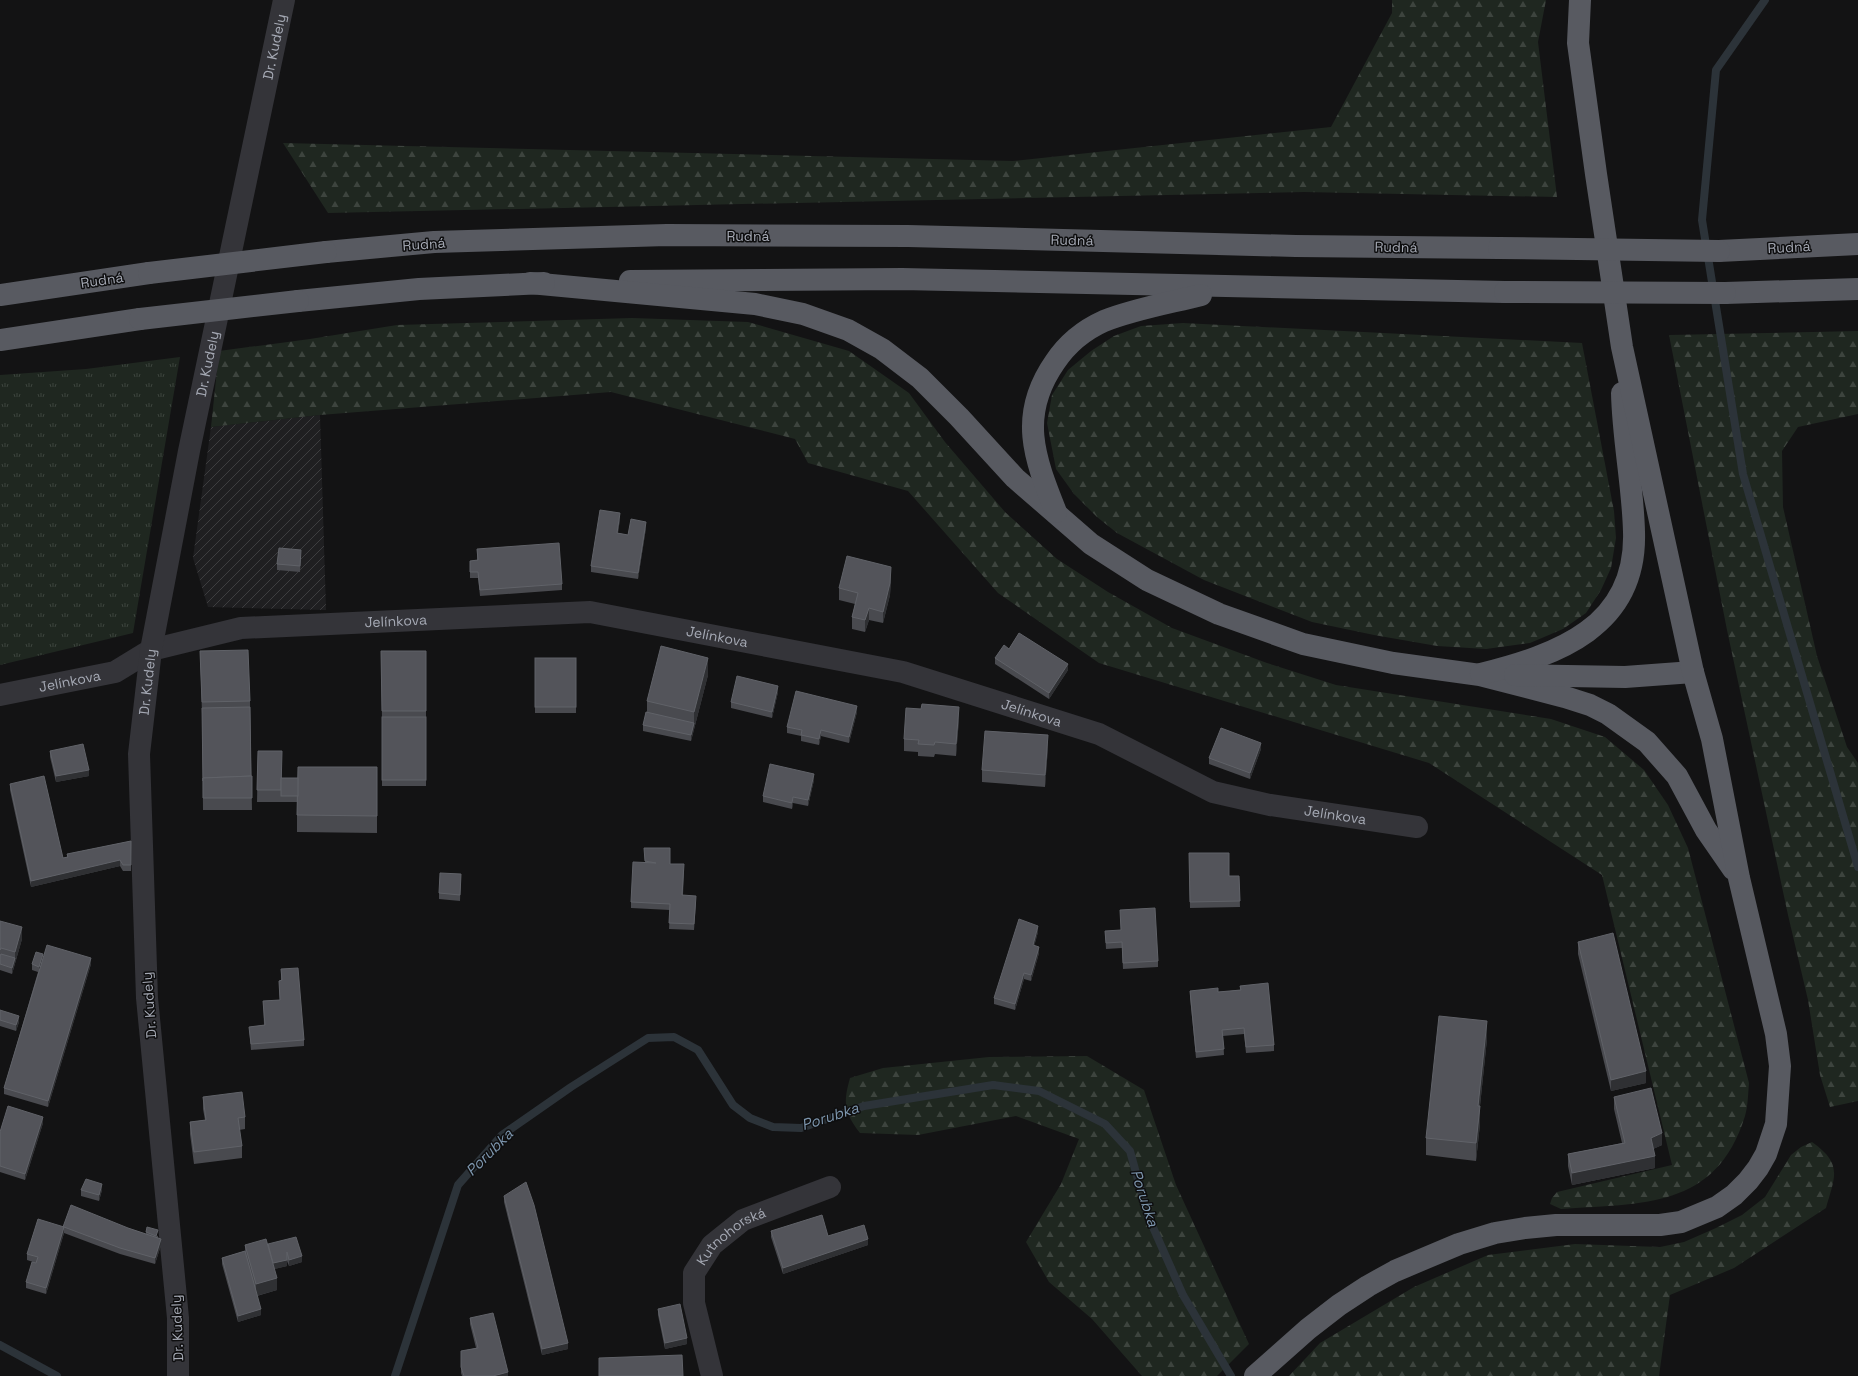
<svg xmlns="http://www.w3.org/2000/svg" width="1858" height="1376" viewBox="0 0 1858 1376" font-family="'Space Grotesk',sans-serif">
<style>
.industrial{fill:url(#industrial-furrows)}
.grass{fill:url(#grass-tufts)}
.forest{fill:url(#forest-firs)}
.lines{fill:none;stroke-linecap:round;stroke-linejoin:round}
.stream{stroke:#2c3339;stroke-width:8}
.minor{stroke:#343439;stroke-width:22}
.trunk{stroke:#585a61;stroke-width:22}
.trunk-bridge{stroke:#585a61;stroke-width:22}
.wall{fill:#494a4f}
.shaded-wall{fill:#2f3033}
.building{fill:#53545a;stroke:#606268}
.labels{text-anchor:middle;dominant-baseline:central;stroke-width:3;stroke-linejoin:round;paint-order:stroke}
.street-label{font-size:14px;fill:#a5a9b4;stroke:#0e0e0f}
.water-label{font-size:15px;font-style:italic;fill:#7d96ae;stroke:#0e0e0f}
</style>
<defs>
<pattern id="industrial-furrows" width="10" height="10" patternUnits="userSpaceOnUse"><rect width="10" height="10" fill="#1f1f21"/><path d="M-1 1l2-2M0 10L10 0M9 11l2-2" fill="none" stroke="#3d3d3f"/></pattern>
<pattern id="grass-tufts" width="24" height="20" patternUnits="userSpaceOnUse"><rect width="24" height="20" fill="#1f2720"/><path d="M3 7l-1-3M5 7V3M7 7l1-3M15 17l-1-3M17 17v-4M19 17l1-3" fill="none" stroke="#3d443e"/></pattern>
<pattern id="forest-firs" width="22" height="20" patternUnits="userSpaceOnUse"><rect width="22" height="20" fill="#1f2720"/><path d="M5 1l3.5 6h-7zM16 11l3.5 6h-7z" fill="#3d443e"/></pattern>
</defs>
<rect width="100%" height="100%" fill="#131314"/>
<!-- industrial -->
<path class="industrial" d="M 320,415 L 326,610 L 208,607 L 193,558 L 211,427 Z"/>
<!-- grass -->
<path class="grass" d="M 180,357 L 133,633 L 0,665 L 0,375 L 86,369 Z"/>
<!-- forest -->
<g class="forest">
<path d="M 1392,0 L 1546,0 L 1538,42 L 1557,197 L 1304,192 L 328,213 L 283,143 L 1013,161 L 1331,127 L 1392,13 Z"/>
<path d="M 632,318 L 748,322 L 849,351 L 909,393 L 945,442 L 1005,512 L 1057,559 L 1108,592 L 1172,628 L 1267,663 L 1336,685 L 1551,719 L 1605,737 L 1644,770 L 1668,805 L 1688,848 L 1749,1083 C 1748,1094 1748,1106 1745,1116 C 1716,1210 1641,1203 1561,1209 L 1550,1204 L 1552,1198 L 1557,1192 L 1672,1165 L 1602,875 L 1429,763 L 1099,663 L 998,593 L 908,491 L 808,463 L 795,439 L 611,392 L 320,415 L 211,427 L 219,351 L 310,339 L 397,325 Z"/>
<path d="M 1183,323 L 1582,343 L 1614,511 L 1616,538 L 1611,568 L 1601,590 L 1586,613 L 1563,629 L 1530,643 L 1486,649 L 1437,646 L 1374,635 L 1312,622 L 1204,580 L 1117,533 L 1097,517 L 1074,494 L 1056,469 L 1047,423 L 1052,395 L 1068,370 L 1091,351 L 1114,336 L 1141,326 Z"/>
<path d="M 1858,331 L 1858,414 L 1798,427 L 1782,451 L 1783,507 L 1817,656 L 1847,747 L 1858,763 L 1858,1101 L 1830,1107 L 1820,1075 L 1808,1000 L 1788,915 L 1727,630 L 1669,335 Z"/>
<path d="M 1087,1056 L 1144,1090 L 1176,1185 L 1249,1344 L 1217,1376 L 1142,1376 L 1092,1319 L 1049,1282 L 1026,1242 L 1061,1184 L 1079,1139 L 1016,1116 L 918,1135 L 860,1133 C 844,1112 843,1103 850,1078 L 883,1068 L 989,1057 Z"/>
<path d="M 1812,1142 C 1843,1164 1835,1176 1826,1208 L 1734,1268 L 1670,1295 L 1659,1376 L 1289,1376 L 1320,1343 L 1414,1287 L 1488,1255 L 1575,1244 L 1660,1247 L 1684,1242 L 1716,1228 L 1742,1215 L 1765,1197 L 1791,1155 L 1801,1147 Z"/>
</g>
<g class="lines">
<!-- stream -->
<g class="stream">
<path d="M 1765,0 L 1716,70 L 1702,220 L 1743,474 L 1858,867"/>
<path d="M 0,1345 L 57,1376"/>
<path d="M 395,1376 L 458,1185 L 502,1135 L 571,1087 L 648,1038 L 674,1037 L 698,1050 L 733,1105 L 750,1118 L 773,1127 L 801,1128 L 864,1106 L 993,1085 L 1039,1091 L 1105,1124 L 1130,1151 L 1148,1216 L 1183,1295 L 1231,1376"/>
</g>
<!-- minor -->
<g class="minor">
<path id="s1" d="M 0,695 L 115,672 L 151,650 L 241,628 L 590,612 L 903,672 L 1099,734 L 1213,792 L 1270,805 L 1417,827"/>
<path id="s2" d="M 178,1376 L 178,1318 L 147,998 L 139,754 L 151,650 L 189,451 L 284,0"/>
<path id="s3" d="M 712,1376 L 694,1303 L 694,1273 L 712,1245 L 743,1220 L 830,1187"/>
</g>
<!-- trunk -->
<g class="trunk">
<path d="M 1719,251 L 1858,244"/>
<path d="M 326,252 L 434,242 L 667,235 L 908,236 L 1296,246 L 1499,248"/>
<path d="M 630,281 L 902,279 L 1505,292"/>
<path d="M 530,283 L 755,304 L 803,314 L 848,330 L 882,349 L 920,378 L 959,417 L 1015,478 L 1091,544 L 1147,580 L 1219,614 L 1303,644 L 1393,663 L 1480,675 L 1565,697 L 1590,705 L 1608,714 L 1647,742 L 1677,776 L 1706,830 L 1733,869"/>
<path d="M 1725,293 L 1858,289"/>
<path d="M 0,295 L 149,273"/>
<path d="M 298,301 L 419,289 L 544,283"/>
<path d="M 0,340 L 140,319"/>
<path d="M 1056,512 C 1034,457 1018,415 1055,362 C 1067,344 1084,330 1104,321 C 1134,309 1169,303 1201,295"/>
<path d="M 1481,674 C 1557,655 1637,627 1634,532 C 1633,486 1623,440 1622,393"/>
<path d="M 1515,675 L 1625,677 L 1693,672"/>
<path d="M 1255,1376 L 1308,1329 L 1339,1305 L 1368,1286 L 1395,1271 L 1459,1244 L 1495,1233 L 1525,1228 L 1556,1225 L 1660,1225 L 1681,1222 L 1717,1207 L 1734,1195 L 1748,1181 L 1758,1168 L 1766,1154 L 1776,1124 L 1780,1066 L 1776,1034 L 1739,878 L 1712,739 L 1693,672 L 1622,347 L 1596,174 L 1578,43 L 1580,0"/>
</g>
<!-- trunk-bridge -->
<g class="trunk-bridge">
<path d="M 1499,248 L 1719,251"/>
<path d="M 149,273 L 326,252"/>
<path d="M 1505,292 L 1725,293"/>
<path d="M 140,319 L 298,301"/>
</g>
</g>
<!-- wall -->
<g class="wall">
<path d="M 620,519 L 618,533 L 628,535 L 646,528 L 638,579 L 591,572 L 591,566 Z"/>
<path d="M 477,549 L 562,584 L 562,590 L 480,596 L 478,578 L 470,578 L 470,561 L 477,560 Z"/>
<path d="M 301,556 L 300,572 L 277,570 L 277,564 Z"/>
<path d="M 891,579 L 890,595 L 883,623 L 869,620 L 865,632 L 852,629 L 852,617 L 855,604 L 839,600 L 839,588 Z"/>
<path d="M 1009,649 L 1068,670 L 1049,699 L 995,664 L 995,658 Z"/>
<path d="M 200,651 L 250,701 L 252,810 L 203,810 L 202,714 Z"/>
<path d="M 381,651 L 426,651 L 426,786 L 382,786 L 382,721 Z"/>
<rect x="535" y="658" width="41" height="55"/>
<path d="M 708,675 L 691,741 L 643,731 L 643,725 L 647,712 L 647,701 Z"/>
<path d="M 778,692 L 772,718 L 731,708 L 731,702 Z"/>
<path d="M 857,712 L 849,743 L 821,736 L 819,745 L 801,741 L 801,736 L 787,733 L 787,727 Z"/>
<path d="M 959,719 L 956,756 L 935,754 L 934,757 L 918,756 L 918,752 L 904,751 L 904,739 Z"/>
<path d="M 1048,747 L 1045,787 L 982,782 L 982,770 Z"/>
<path d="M 1261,749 L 1250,779 L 1209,764 L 1209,758 Z"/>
<path d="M 50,751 L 89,776 L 56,782 L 50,757 Z"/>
<path d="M 258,751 L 282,778 L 298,778 L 377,767 L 377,833 L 297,832 L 297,802 L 257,802 Z"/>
<path d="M 814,780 L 808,806 L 793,803 L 792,809 L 763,802 L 763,796 Z"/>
<path d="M 10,784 L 63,858 L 67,857 L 67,854 L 131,841 L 131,871 L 123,871 L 120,866 L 31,887 L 10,790 Z"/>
<path d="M 644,848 L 670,864 L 684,870 L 683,895 L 696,902 L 694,930 L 669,929 L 670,910 L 631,908 L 631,902 L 645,862 Z"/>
<path d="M 1189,853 L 1229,876 L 1239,876 L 1240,907 L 1190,908 Z"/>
<path d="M 461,874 L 460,901 L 439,899 L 439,893 Z"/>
<path d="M 0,921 L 22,939 L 12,974 L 0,970 Z"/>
<path d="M 1105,931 L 1158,961 L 1158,967 L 1123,969 L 1122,948 L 1106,949 Z"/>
<path d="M 1038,932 L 1034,946 L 1039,953 L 1031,981 L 1024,979 L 1015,1010 L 994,1004 L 994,998 Z"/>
<path d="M 1578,942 L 1646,1083 L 1611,1091 L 1578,954 Z"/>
<path d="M 32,964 L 91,964 L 48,1107 L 4,1094 L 4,1088 L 38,972 L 32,970 Z"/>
<path d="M 281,969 L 304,1040 L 304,1046 L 251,1050 L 249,1027 L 264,1025 L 263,1001 L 280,1000 L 279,981 L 281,980 Z"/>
<path d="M 1240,986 L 1274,1045 L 1274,1051 L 1246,1053 L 1244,1034 L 1223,1036 L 1224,1055 L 1196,1058 L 1190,997 L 1190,991 L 1218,992 L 1240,990 Z"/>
<path d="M 0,1010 L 19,1022 L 16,1031 L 0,1026 Z"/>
<path d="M 1487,1039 L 1480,1106 L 1480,1124 L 1476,1161 L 1426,1155 L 1426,1138 Z"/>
<path d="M 203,1097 L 245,1117 L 245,1129 L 239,1130 L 242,1146 L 242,1158 L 194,1164 L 190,1134 L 190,1122 L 205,1120 L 203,1109 Z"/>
<path d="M 1614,1097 L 1662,1145 L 1653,1149 L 1655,1168 L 1572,1185 L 1568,1166 L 1568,1154 L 1622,1143 L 1614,1109 Z"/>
<path d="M 43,1123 L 25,1180 L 0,1172 L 0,1132 Z"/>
<path d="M 81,1190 L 102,1190 L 99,1201 L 81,1196 Z"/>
<path d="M 504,1196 L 568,1349 L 542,1355 L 504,1202 Z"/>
<path d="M 63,1227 L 128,1228 L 146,1234 L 146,1232 L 158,1236 L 158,1237 L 161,1245 L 155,1264 L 120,1254 L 64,1233 L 46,1294 L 26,1288 L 26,1282 L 36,1263 L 27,1260 L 27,1254 Z"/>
<path d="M 771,1231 L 868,1245 L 783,1274 L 771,1237 Z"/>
<path d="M 268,1244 L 302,1262 L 289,1266 L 287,1261 L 287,1266 L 274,1269 L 277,1290 L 257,1296 L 261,1315 L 238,1322 L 222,1264 L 222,1258 L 245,1251 L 245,1245 Z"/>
<path d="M 658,1309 L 687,1344 L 665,1349 L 658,1315 Z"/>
<path d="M 470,1318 L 508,1376 L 462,1376 L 461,1373 L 461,1351 L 476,1348 L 470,1324 Z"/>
</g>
<!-- shaded-wall -->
<g class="shaded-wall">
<path d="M 620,513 L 620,519 L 617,539 L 617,533 Z"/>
<path d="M 646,522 L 646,528 L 638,579 L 638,573 Z"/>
<path d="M 301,550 L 301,556 L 300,572 L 300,566 Z"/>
<path d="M 891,567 L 891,579 L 890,595 L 883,623 L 883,612 Z"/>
<path d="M 869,608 L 869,620 L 865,632 L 865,620 Z"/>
<path d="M 708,658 L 708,675 L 691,741 L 691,735 L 694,723 L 694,712 Z"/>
<path d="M 1068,664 L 1068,670 L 1049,699 L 1049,693 Z"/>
<path d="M 778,686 L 778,692 L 772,718 L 772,712 Z"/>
<path d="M 857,706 L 857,712 L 849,743 L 849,737 Z"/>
<path d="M 959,707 L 959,719 L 956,756 L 956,744 Z"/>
<path d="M 821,730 L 821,736 L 819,745 L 819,739 Z"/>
<path d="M 1048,735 L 1048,747 L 1045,787 L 1045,775 Z"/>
<path d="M 1261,743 L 1261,749 L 1250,779 L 1250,773 Z"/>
<path d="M 89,770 L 89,776 L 56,782 L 56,776 Z"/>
<path d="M 814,774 L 814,780 L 808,806 L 808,800 Z"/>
<path d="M 793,797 L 793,803 L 792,809 L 792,803 Z"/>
<path d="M 120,860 L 120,866 L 31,887 L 31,881 Z"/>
<path d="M 1038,926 L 1038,932 L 1033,951 L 1033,945 Z"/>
<path d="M 22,927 L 22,939 L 12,974 L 12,968 L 15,958 L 15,952 Z"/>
<path d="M 1039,947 L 1039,953 L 1031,981 L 1031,975 Z"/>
<path d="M 43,954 L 43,960 L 39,973 L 39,967 Z"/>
<path d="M 91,958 L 91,964 L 48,1107 L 48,1101 Z"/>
<path d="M 1024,973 L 1024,979 L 1015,1010 L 1015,1004 Z"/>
<path d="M 19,1016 L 19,1022 L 16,1031 L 16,1025 Z"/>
<path d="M 1487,1021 L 1487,1039 L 1478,1124 L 1478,1106 Z"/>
<path d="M 1646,1071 L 1646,1083 L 1611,1091 L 1611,1080 Z"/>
<path d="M 1480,1106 L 1480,1124 L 1476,1161 L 1476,1143 Z"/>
<path d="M 43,1117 L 43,1123 L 25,1180 L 25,1174 Z"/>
<path d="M 1662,1133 L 1662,1145 L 1651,1150 L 1651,1138 Z"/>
<path d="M 1655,1156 L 1655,1168 L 1572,1185 L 1572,1173 Z"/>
<path d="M 102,1184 L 102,1190 L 99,1201 L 99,1195 Z"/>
<path d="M 64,1227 L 64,1233 L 46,1294 L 46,1288 Z"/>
<path d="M 161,1239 L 161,1245 L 155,1264 L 155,1258 Z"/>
<path d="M 868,1239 L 868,1245 L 783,1274 L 783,1268 Z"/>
<path d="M 302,1256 L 302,1262 L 289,1266 L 289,1260 Z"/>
<path d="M 287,1260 L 287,1266 L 271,1270 L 271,1264 Z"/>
<path d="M 277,1278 L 277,1290 L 256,1296 L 256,1284 Z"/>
<path d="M 261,1309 L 261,1315 L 238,1322 L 238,1316 Z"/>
<path d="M 687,1338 L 687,1344 L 665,1349 L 665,1343 Z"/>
<path d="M 568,1343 L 568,1349 L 542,1355 L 542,1349 Z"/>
<path d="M 508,1372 L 508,1376 L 493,1376 Z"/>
</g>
<!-- building -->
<g class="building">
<path d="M 600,510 L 620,513 L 617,533 L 628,535 L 631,519 L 646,522 L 638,573 L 591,566 Z"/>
<path d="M 559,543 L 562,584 L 480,590 L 478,572 L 470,572 L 470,561 L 478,560 L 477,549 Z"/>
<path d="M 279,548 L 301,550 L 300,566 L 277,564 Z"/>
<path d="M 847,556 L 891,567 L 890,583 L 883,612 L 869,608 L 865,620 L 852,617 L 858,593 L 839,588 Z"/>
<path d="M 1019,633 L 1068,664 L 1049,693 L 995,658 L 1004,645 L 1009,649 Z"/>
<path d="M 661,646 L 708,658 L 694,712 L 647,701 Z"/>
<path d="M 248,650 L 250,701 L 202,702 L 200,651 Z"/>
<path d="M 381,651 L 426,651 L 426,711 L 382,711 Z"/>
<rect x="535" y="658" width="41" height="49"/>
<path d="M 737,676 L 778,686 L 772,712 L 731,702 Z"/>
<path d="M 796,691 L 857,706 L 849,737 L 821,730 L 819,739 L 801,735 L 802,730 L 787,727 Z"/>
<path d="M 922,704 L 959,707 L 956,744 L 935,742 L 934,745 L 918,744 L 919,740 L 904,739 L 906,708 L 921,709 Z"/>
<path d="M 250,707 L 251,776 L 203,778 L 203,781 L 202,708 Z"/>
<path d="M 646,712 L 694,723 L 691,735 L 643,725 Z"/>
<rect x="382" y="717" width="44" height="63"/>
<path d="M 1221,728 L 1261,743 L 1250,773 L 1209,758 Z"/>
<path d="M 985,731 L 1048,735 L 1045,775 L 982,770 Z"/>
<path d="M 83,744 L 89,770 L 56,776 L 50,751 Z"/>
<path d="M 258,751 L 282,751 L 281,790 L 257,790 Z"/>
<path d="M 770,764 L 814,774 L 808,800 L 793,797 L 792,803 L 763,796 Z"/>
<path d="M 298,767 L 377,767 L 377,816 L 297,815 Z"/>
<path d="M 44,776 L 63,858 L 68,857 L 67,854 L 131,841 L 131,865 L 123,865 L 120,860 L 31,881 L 10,784 Z"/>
<path d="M 252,776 L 252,798 L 203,798 L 203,778 Z"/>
<rect x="281" y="778" width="17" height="18"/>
<path d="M 644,848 L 670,848 L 670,864 L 684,864 L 682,895 L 696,896 L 694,924 L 669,923 L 670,904 L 631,902 L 633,862 L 656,863 L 645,861 Z"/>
<path d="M 1189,853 L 1229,853 L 1229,876 L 1239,876 L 1240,901 L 1190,902 Z"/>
<path d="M 440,873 L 461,874 L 460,895 L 439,893 Z"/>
<path d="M 1155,908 L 1158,961 L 1123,963 L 1122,942 L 1106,943 L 1105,931 L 1121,930 L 1120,910 Z"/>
<path d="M 1019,919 L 1038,926 L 1033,945 L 1039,947 L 1031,975 L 1024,973 L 1015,1004 L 994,998 Z"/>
<path d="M 0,921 L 22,927 L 15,952 L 1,948 L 0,950 Z"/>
<path d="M 1613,933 L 1646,1071 L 1611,1080 L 1578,942 Z"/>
<path d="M 47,945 L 91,958 L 48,1101 L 4,1088 Z"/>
<path d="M 36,952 L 43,954 L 39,967 L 32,964 Z"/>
<path d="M 1,954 L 15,958 L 12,968 L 0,964 L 0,956 Z"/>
<path d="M 298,968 L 304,1040 L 251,1044 L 249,1027 L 265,1025 L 263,1001 L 280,1000 L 279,981 L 282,980 L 281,969 Z"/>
<path d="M 1268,983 L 1274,1045 L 1246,1047 L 1244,1028 L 1222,1030 L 1224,1049 L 1196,1052 L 1190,991 L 1218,988 L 1218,992 L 1241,990 L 1240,986 Z"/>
<path d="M 0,1010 L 19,1016 L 16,1025 L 0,1020 Z"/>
<path d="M 1439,1016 L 1487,1021 L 1478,1106 L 1480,1106 L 1476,1143 L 1426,1138 Z"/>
<path d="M 1651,1088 L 1662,1133 L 1651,1138 L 1655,1156 L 1572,1173 L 1568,1154 L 1625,1143 L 1614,1097 Z"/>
<path d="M 242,1092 L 245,1117 L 238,1118 L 242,1146 L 194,1152 L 190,1122 L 206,1120 L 203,1097 Z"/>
<path d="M 8,1106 L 43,1117 L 25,1174 L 0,1166 L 0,1132 Z"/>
<path d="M 86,1179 L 102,1184 L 99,1195 L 81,1190 Z"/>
<path d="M 526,1182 L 534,1205 L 568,1343 L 542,1349 L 504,1196 Z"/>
<path d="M 71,1205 L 128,1228 L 161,1239 L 155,1258 L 120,1248 L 64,1227 L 46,1288 L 26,1282 L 32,1262 L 36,1263 L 38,1257 L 27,1254 L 38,1219 L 64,1227 L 63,1227 Z"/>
<path d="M 822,1215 L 828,1236 L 864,1225 L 868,1239 L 783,1268 L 771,1231 Z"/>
<path d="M 147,1227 L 158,1230 L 156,1236 L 146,1232 Z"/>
<path d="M 296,1237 L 302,1256 L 289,1260 L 287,1252 L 287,1260 L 273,1263 L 268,1244 Z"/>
<path d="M 266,1239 L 277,1278 L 256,1284 L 245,1245 Z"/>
<path d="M 245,1251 L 261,1309 L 238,1316 L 222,1258 Z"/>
<path d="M 680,1304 L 687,1338 L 665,1343 L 658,1309 Z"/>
<path d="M 493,1313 L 508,1372 L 493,1376 L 464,1376 L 461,1367 L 461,1351 L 478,1348 L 470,1318 Z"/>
<path d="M 682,1355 L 683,1376 L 599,1376 L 599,1358 Z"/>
</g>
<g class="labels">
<!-- street labels -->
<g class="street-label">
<text stroke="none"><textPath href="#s2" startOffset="1344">Dr. Kudely</textPath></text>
<text x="748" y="236">Rudná</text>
<text transform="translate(1072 240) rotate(1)">Rudná</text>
<text transform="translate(424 244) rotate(-4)">Rudná</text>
<text transform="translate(1396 247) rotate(1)">Rudná</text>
<text transform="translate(1789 247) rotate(-3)">Rudná</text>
<text transform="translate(102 280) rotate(-8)">Rudná</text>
<text stroke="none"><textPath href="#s2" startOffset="1020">Dr. Kudely</textPath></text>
<text stroke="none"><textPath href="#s1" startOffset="407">Jelínkova</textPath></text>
<text stroke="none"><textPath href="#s1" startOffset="731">Jelínkova</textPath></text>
<text stroke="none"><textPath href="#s1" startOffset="71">Jelínkova</textPath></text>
<text stroke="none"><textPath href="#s2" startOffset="696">Dr. Kudely</textPath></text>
<text stroke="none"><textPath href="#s1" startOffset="1055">Jelínkova</textPath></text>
<text stroke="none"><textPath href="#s1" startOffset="1378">Jelínkova</textPath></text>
<text transform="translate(149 1005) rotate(-94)">Dr. Kudely</text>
<text stroke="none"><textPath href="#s3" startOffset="159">Kutnohorská</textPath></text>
<text transform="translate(177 1328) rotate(-92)">Dr. Kudely</text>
</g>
<!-- water labels -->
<g class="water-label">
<text transform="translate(830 1116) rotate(-18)">Porubka</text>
<text transform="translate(489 1152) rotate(-45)">Porubka</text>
<text transform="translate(1145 1198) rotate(72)">Porubka</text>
</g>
</g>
</svg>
